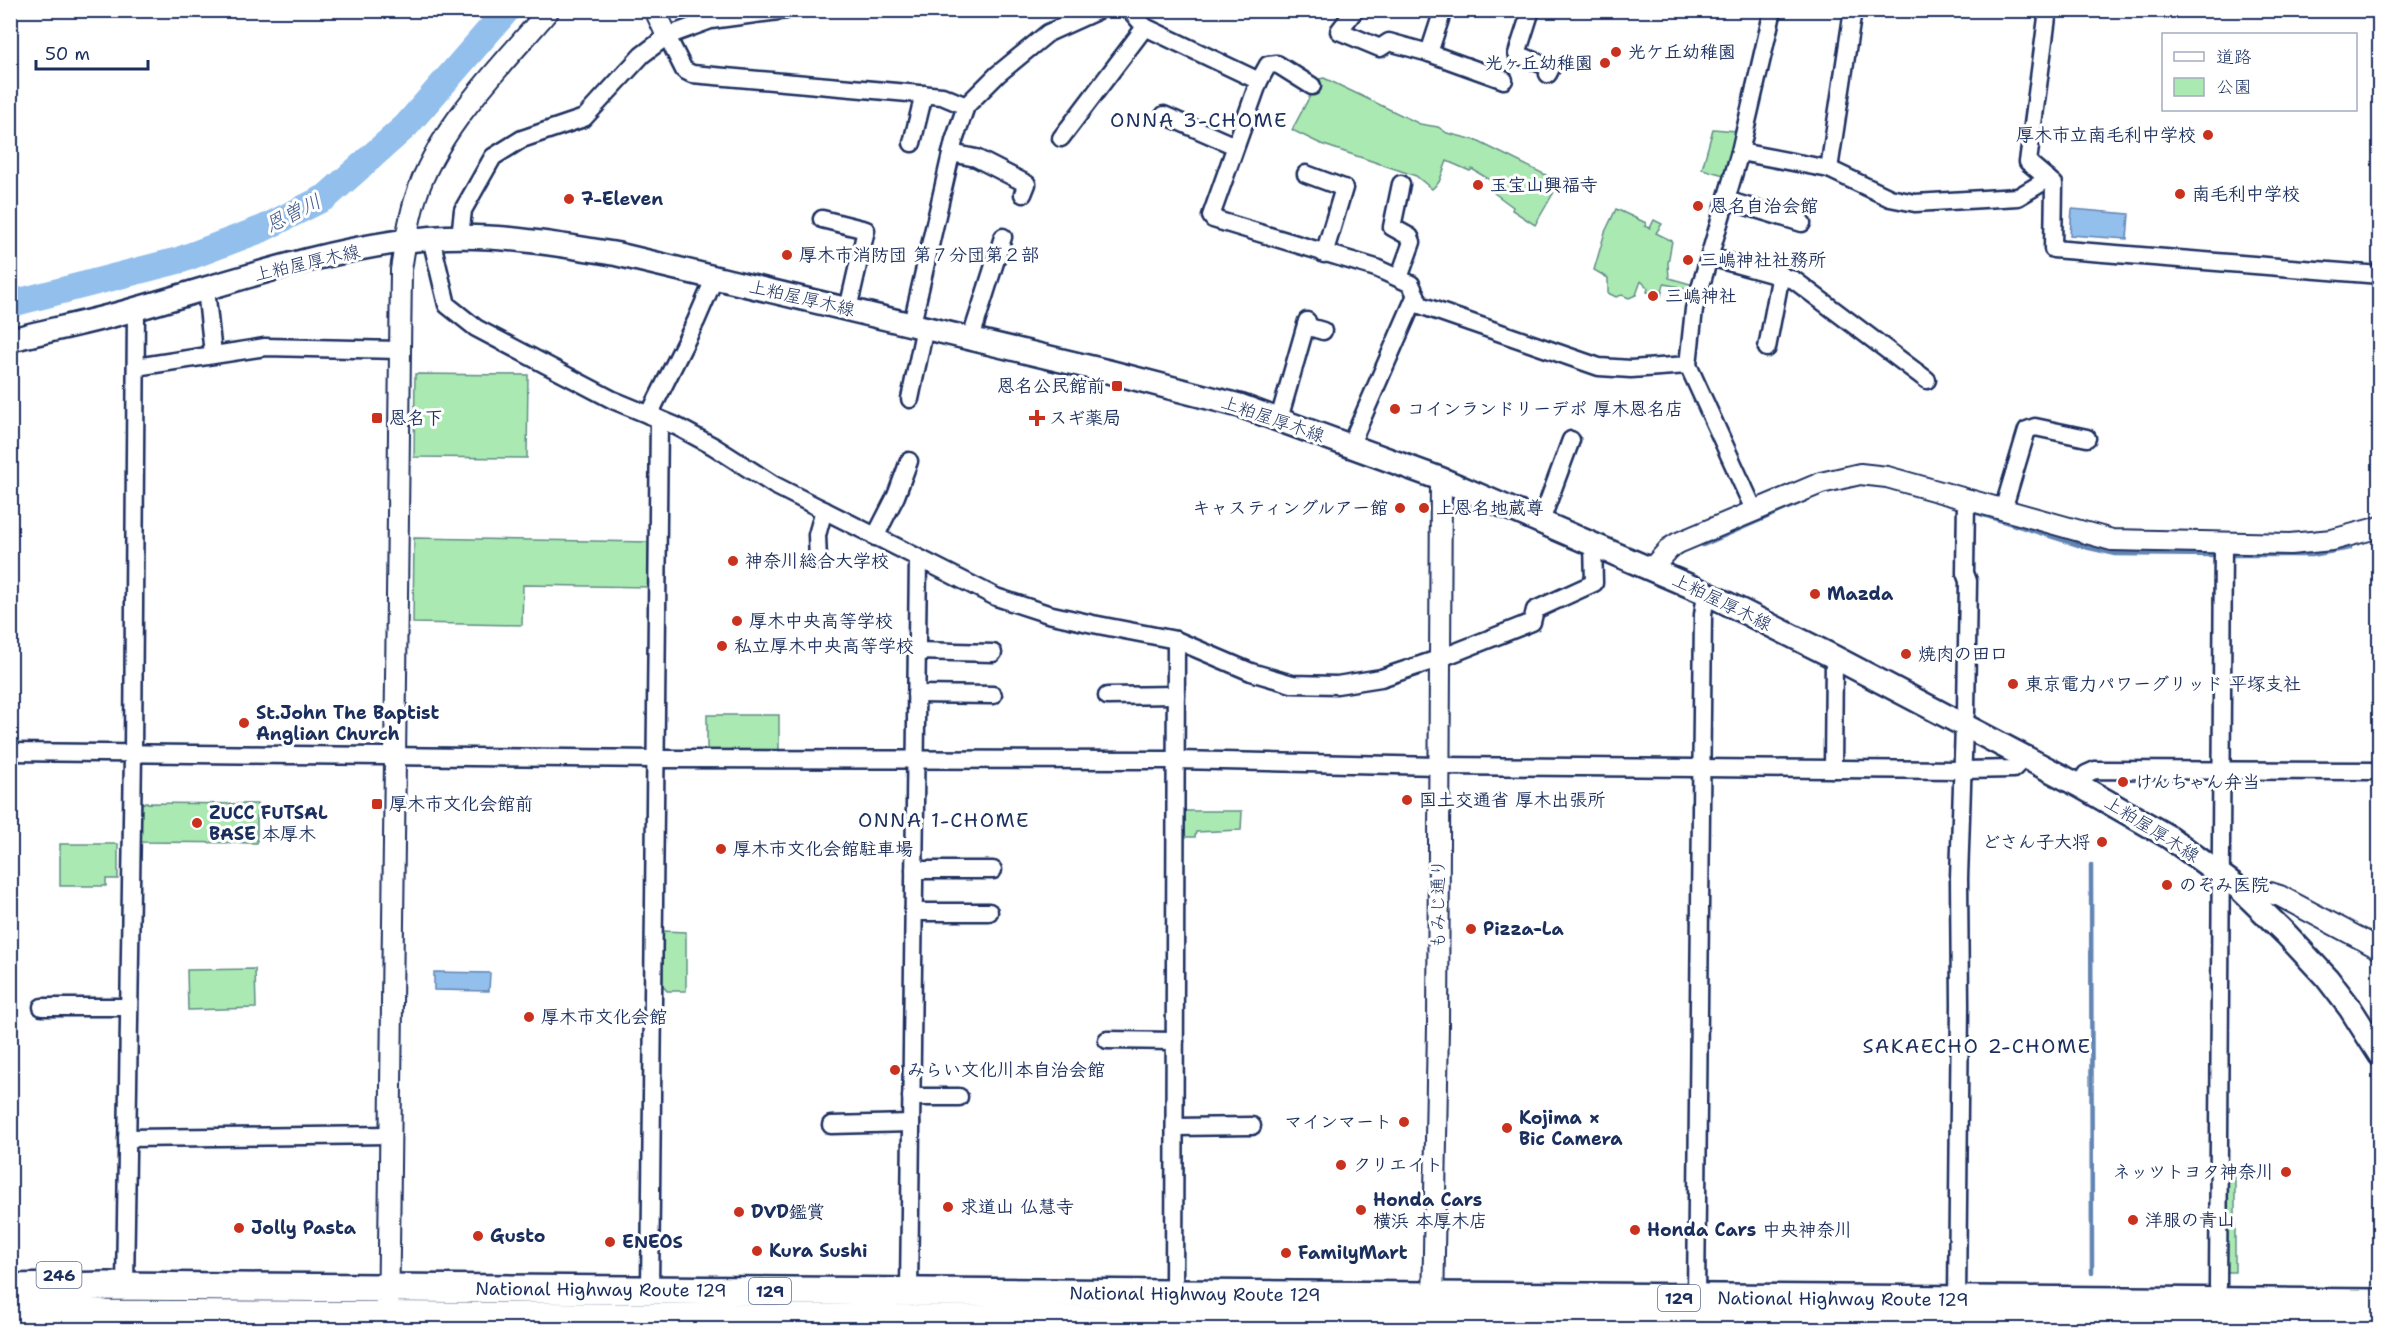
<svg xmlns="http://www.w3.org/2000/svg" width="2390" height="1340" viewBox="0 0 2390 1340" font-family="'Shantell Sans','Klee One',sans-serif">
<style>
.green{fill:#aae9b1;stroke:#628c88;stroke-width:1.5}
.water{fill:#93bfec;stroke:#6385b3;stroke-width:1.5}
.lines{fill:none;stroke-linecap:round;stroke-linejoin:round}
.stream{stroke:#6385b3;stroke-width:4.5}
.river{stroke:#93bfec;stroke-width:27}
.minor-casing{stroke:#1b2f5e;stroke-width:21}
.tertiary-casing{stroke:#1b2f5e;stroke-width:24}
.secondary-casing{stroke:#1b2f5e;stroke-width:27}
.trunk-casing{stroke:#1b2f5e;stroke-width:32}
.minor{stroke:#fff;stroke-width:16}
.tertiary{stroke:#fff;stroke-width:20}
.secondary{stroke:#fff;stroke-width:22}
.trunk{stroke:#fff;stroke-width:27}
.poi-dot{fill:#c8321e;stroke:#fff;stroke-width:2}
.labels{text-anchor:middle;dominant-baseline:central;stroke-width:6;stroke-linejoin:round;paint-order:stroke}
.shield{fill:#fff;stroke:#5f6d8e;stroke-width:1.5}
.shield-label{font-size:16px;font-weight:bold;fill:#1b2f5e}
.poi-label{font-size:18px;font-weight:bold;fill:#1b2f5e;stroke:#fff;text-anchor:start}
.street-label{font-size:18px;fill:#1b2f5e;stroke:#fff}
.neighbourhood-label{font-size:20px;letter-spacing:1.5px;fill:#1b2f5e;stroke:#fff}
.water-label{font-size:20px;font-style:italic;fill:#3f5a89;stroke:#fff}
</style>
<rect width="100%" height="100%" fill="#fff"/>
<filter id="ink" filterUnits="userSpaceOnUse"><feTurbulence type="fractalNoise" baseFrequency=".0167" numOctaves="2"/><feDisplacementMap in="SourceGraphic" scale="12" xChannelSelector="R" yChannelSelector="G"/><feConvolveMatrix kernelMatrix="1 2 1 2 8 2 1 2 1" color-interpolation-filters="sRGB"/></filter>
<g filter="url(#ink)">
<!-- green -->
<g class="green">
<path d="M 1324,78 L 1420,124 L 1438,127 L 1447,133 L 1475,140 L 1548,176 L 1554,192 L 1535,225 L 1512,210 L 1513,207 L 1494,193 L 1495,183 L 1472,169 L 1470,171 L 1447,161 L 1439,182 L 1432,189 L 1416,176 L 1321,144 L 1292,130 L 1319,79 Z"/>
<path d="M 1713,129 L 1736,131 L 1724,175 L 1702,169 Z"/>
<path d="M 1616,209 L 1646,223 L 1645,226 L 1650,228 L 1654,220 L 1662,224 L 1656,233 L 1672,241 L 1668,263 L 1669,278 L 1694,285 L 1693,290 L 1664,284 L 1661,296 L 1647,292 L 1648,288 L 1641,281 L 1636,295 L 1629,298 L 1622,295 L 1616,297 L 1608,293 L 1608,278 L 1594,270 L 1605,232 Z"/>
<path d="M 415,374 L 528,375 L 527,458 L 414,457 Z"/>
<path d="M 414,538 L 651,542 L 650,587 L 523,585 L 522,625 L 413,623 Z"/>
<rect x="707" y="715" width="72" height="36"/>
<path d="M 137,803 L 257,804 L 257,843 L 137,842 Z"/>
<path d="M 1184,811 L 1242,811 L 1241,830 L 1196,832 L 1195,837 L 1183,837 Z"/>
<path d="M 60,844 L 118,844 L 118,879 L 106,879 L 106,886 L 60,886 Z"/>
<path d="M 662,931 L 686,932 L 686,991 L 667,991 L 663,986 Z"/>
<path d="M 255,969 L 256,1008 L 188,1010 L 187,970 Z"/>
<rect x="2225" y="1171" width="10" height="101"/>
</g>
<!-- water -->
<g class="water">
<path d="M 2072,209 L 2129,214 L 2127,239 L 2070,235 Z"/>
<path d="M 434,972 L 490,973 L 489,991 L 434,990 Z"/>
</g>
<g class="lines">
<!-- stream -->
<g class="stream">
<path d="M 1971,511 L 2085,547 L 2116,554 L 2216,555"/>
<path d="M 1703,545 L 1806,500"/>
<path d="M 2229,555 L 2312,555 L 2350,548"/>
<path d="M 2091,865 L 2092,1273"/>
</g>
<!-- river -->
<path class="river" d="M 10,304 L 180,260 L 262,229 L 326,197 L 406,126 L 507,10"/>
<defs>
<g id="minor">
<path d="M 1130,10 L 1145,27 L 1259,81 L 1211,216 L 1213,219 L 1376,268 L 1411,284 L 1420,305 L 1599,367 L 1631,369 L 1688,365"/>
<path d="M 1355,10 L 1339,31 L 1380,48 L 1389,42 L 1429,53"/>
<path d="M 1443,10 L 1429,53 L 1504,80"/>
<path d="M 1531,10 L 1517,54 L 1551,68 L 1548,74"/>
<path d="M 2048,10 L 2028,162 L 2054,184 L 2053,249 L 2380,275"/>
<path d="M 667,36 L 684,70 L 692,74 L 942,96 L 966,106"/>
<path d="M 1259,81 L 1268,65 L 1277,64 L 1312,86"/>
<path d="M 1164,115 L 1235,146"/>
<path d="M 1061,138 L 1145,27"/>
<path d="M 912,143 L 924,94"/>
<path d="M 1740,152 L 1829,169 L 1890,198 L 1915,203 L 2018,197 L 2048,179"/>
<path d="M 951,153 L 976,158 L 1027,184 L 1023,194"/>
<path d="M 1829,169 L 1853,10"/>
<path d="M 1306,174 L 1344,188 L 1324,254"/>
<path d="M 1726,200 L 1802,223"/>
<path d="M 822,219 L 866,230 L 848,309"/>
<path d="M 460,237 L 463,210 L 493,157 L 522,139 L 584,118 L 642,55 L 667,36 L 711,20 L 786,10"/>
<path d="M 431,238 L 447,305 L 476,328 L 613,400 L 676,426 L 713,446 L 774,485 L 996,597 L 1048,614 L 1093,624 L 1176,640 L 1251,672 L 1292,684 L 1337,685 L 1381,678 L 1441,658 L 1532,622 L 1535,610 L 1594,583 L 1593,543"/>
<path d="M 1710,257 L 1794,280 L 1927,380"/>
<path d="M 1399,278 L 1412,242 L 1410,237 L 1392,227 L 1401,184"/>
<path d="M 206,289 L 213,354"/>
<path d="M 912,324 L 954,141 L 966,106 L 998,74 L 1048,33 L 1099,10"/>
<path d="M 1306,326 L 1323,331"/>
<path d="M 971,338 L 1003,237"/>
<path d="M 1767,348 L 1781,274"/>
<path d="M 136,367 L 265,347 L 399,350"/>
<path d="M 910,399 L 925,327"/>
<path d="M 649,415 L 696,321 L 715,277"/>
<path d="M 1279,419 L 1307,321"/>
<path d="M 1350,446 L 1416,295"/>
<path d="M 2003,510 L 2027,430 L 2035,427 L 2087,438"/>
<path d="M 1755,512 L 1688,365 L 1694,309 L 1740,152 L 1773,10"/>
<path d="M 1541,521 L 1571,440"/>
<path d="M 875,537 L 896,496 L 909,461"/>
<path d="M 818,561 L 817,535 L 824,510"/>
<path d="M 916,651 L 993,653"/>
<path d="M 916,694 L 993,695"/>
<path d="M 1107,696 L 1176,695"/>
<path d="M 10,752 L 655,759 L 1176,760 L 1438,766 L 1963,770 L 2013,769 L 2025,757"/>
<path d="M 1833,769 L 1834,657"/>
<path d="M 2080,786 L 2086,774 L 2095,770 L 2380,771"/>
<path d="M 914,870 L 993,870"/>
<path d="M 913,912 L 989,912"/>
<path d="M 42,1007 L 128,1007"/>
<path d="M 1107,1040 L 1175,1041"/>
<path d="M 911,1097 L 959,1097"/>
<path d="M 831,1125 L 911,1123"/>
<path d="M 1175,1127 L 1252,1126"/>
<path d="M 127,1138 L 390,1135"/>
<path d="M 2218,1286 L 2223,544"/>
<path d="M 125,1287 L 133,753 L 136,309"/>
<path d="M 650,1290 L 659,419"/>
<path d="M 909,1292 L 918,559"/>
<path d="M 1174,1294 L 1176,640"/>
<path d="M 1696,1298 L 1703,615 L 1706,593"/>
<path d="M 1957,1299 L 1960,1005 L 1959,878 L 1964,725 L 1966,712 L 1968,581 L 1965,573 L 1966,500"/>
</g>
<g id="tertiary">
<path d="M 655,10 L 667,36"/>
<path d="M 1652,568 L 1670,548 L 1678,543 L 1821,483 L 1860,474 L 1887,477 L 2112,540 L 2290,544 L 2332,540 L 2380,527"/>
<path d="M 2240,889 L 2263,891 L 2280,896 L 2380,949"/>
<path d="M 1433,1309 L 1438,1026 L 1441,479"/>
<path d="M 388,1330 L 401,270 C 405,245 408,221 416,197 C 438,127 502,66 549,10"/>
</g>
<path id="secondary" d="M 10,340 C 53,329 97,321 139,308 C 235,281 331,247 431,238 C 493,233 556,244 616,254 L 1110,372 L 1241,406 L 1441,479 L 1706,593 L 1834,657 L 2080,786 L 2169,837 L 2240,889 L 2287,935 L 2327,978 L 2350,1008 L 2380,1055"/>
<g id="trunk">
<path id="s1" d="M 10,1288 L 106,1286 L 2380,1303"/>
<path d="M 10,1309 L 51,1309 L 106,1314 L 2380,1327"/>
</g>
</defs>
<!-- minor casing -->
<use href="#minor" class="minor-casing"/>
<!-- tertiary casing -->
<use href="#tertiary" class="tertiary-casing"/>
<!-- secondary casing -->
<use href="#secondary" class="secondary-casing"/>
<!-- trunk casing -->
<use href="#trunk" class="trunk-casing"/>
<!-- minor -->
<use href="#minor" class="minor"/>
<!-- tertiary -->
<use href="#tertiary" class="tertiary"/>
<!-- secondary -->
<use href="#secondary" class="secondary"/>
<!-- trunk -->
<use href="#trunk" class="trunk"/>
</g>
</g>
<!-- markers -->
<g class="poi-dot">
<circle cx="1616" cy="52" r="6"/>
<circle cx="1605" cy="63" r="6"/>
<circle cx="2208" cy="135" r="6"/>
<circle cx="1478" cy="185" r="6"/>
<circle cx="2180" cy="194" r="6"/>
<circle cx="569" cy="199" r="6"/>
<circle cx="1698" cy="206" r="6"/>
<circle cx="787" cy="255" r="6"/>
<circle cx="1688" cy="260" r="6"/>
<circle cx="1653" cy="296" r="6"/>
<rect x="1111" y="380" width="12" height="12" rx="3"/>
<circle cx="1395" cy="409" r="6"/>
<rect x="371" y="412" width="12" height="12" rx="3"/>
<path d="M1034 409h6v6h6v6h-6v6h-6v-6h-6v-6h6z"/>
<circle cx="1400" cy="508" r="6"/>
<circle cx="1424" cy="508" r="6"/>
<circle cx="733" cy="561" r="6"/>
<circle cx="1815" cy="594" r="6"/>
<circle cx="737" cy="621" r="6"/>
<circle cx="722" cy="646" r="6"/>
<circle cx="1906" cy="654" r="6"/>
<circle cx="2013" cy="684" r="6"/>
<circle cx="244" cy="723" r="6"/>
<circle cx="2123" cy="782" r="6"/>
<circle cx="1407" cy="800" r="6"/>
<rect x="371" y="798" width="12" height="12" rx="3"/>
<circle cx="197" cy="823" r="6"/>
<circle cx="2102" cy="842" r="6"/>
<circle cx="721" cy="849" r="6"/>
<circle cx="2167" cy="885" r="6"/>
<circle cx="1471" cy="929" r="6"/>
<circle cx="529" cy="1017" r="6"/>
<circle cx="895" cy="1070" r="6"/>
<circle cx="1404" cy="1122" r="6"/>
<circle cx="1507" cy="1128" r="6"/>
<circle cx="1341" cy="1165" r="6"/>
<circle cx="2286" cy="1172" r="6"/>
<circle cx="948" cy="1207" r="6"/>
<circle cx="1361" cy="1210" r="6"/>
<circle cx="739" cy="1212" r="6"/>
<circle cx="2133" cy="1220" r="6"/>
<circle cx="239" cy="1228" r="6"/>
<circle cx="1635" cy="1230" r="6"/>
<circle cx="478" cy="1236" r="6"/>
<circle cx="610" cy="1242" r="6"/>
<circle cx="757" cy="1251" r="6"/>
<circle cx="1286" cy="1253" r="6"/>
</g>
<g class="labels">
<!-- shield labels -->
<g class="shield">
<rect x="36.5" y="1262" width="45" height="26" rx="4.5"/>
<rect x="749" y="1278" width="42" height="26" rx="4.5"/>
<rect x="1658" y="1285" width="42" height="26" rx="4.5"/>
</g>
<g class="shield-label">
<text x="59" y="1275">246</text>
<text x="770" y="1291">129</text>
<text x="1679" y="1298">129</text>
</g>
<!-- poi labels -->
<g class="poi-label">
<text x="1628" y="52">光ケ丘幼稚園</text>
<text x="1593" y="63" text-anchor="end">光ヶ丘幼稚園</text>
<text x="2196" y="135" text-anchor="end">厚木市立南毛利中学校</text>
<text x="1490" y="185">玉宝山興福寺</text>
<text x="2192" y="194">南毛利中学校</text>
<text x="581" y="199">7-Eleven</text>
<text x="1710" y="206">恩名自治会館</text>
<text x="799" y="255">厚木市消防団 第７分団第２部</text>
<text x="1700" y="260">三嶋神社社務所</text>
<text x="1665" y="296">三嶋神社</text>
<text x="1105" y="386" text-anchor="end">恩名公民館前</text>
<text x="1407" y="409">コインランドリーデポ 厚木恩名店</text>
<text x="389" y="418">恩名下</text>
<text x="1049" y="418">スギ薬局</text>
<text x="1388" y="508" text-anchor="end">キャスティングルアー館</text>
<text x="1436" y="508">上恩名地蔵尊</text>
<text x="745" y="561">神奈川総合大学校</text>
<text x="1827" y="594">Mazda</text>
<text x="749" y="621">厚木中央高等学校</text>
<text x="734" y="646">私立厚木中央高等学校</text>
<text x="1918" y="654">焼肉の田口</text>
<text x="2025" y="684">東京電力パワーグリッド 平塚支社</text>
<text x="256" y="713">St.John The Baptist<tspan x="256" dy="21">Anglian Church</tspan></text>
<text x="2135" y="782">けんちゃん弁当</text>
<text x="1419" y="800">国土交通省 厚木出張所</text>
<text x="389" y="804">厚木市文化会館前</text>
<text x="209" y="813">ZUCC FUTSAL<tspan x="209" dy="21">BASE 本厚木</tspan></text>
<text x="2090" y="842" text-anchor="end">どさん子大将</text>
<text x="733" y="849">厚木市文化会館駐車場</text>
<text x="2179" y="885">のぞみ医院</text>
<text x="1483" y="929">Pizza-La</text>
<text x="541" y="1017">厚木市文化会館</text>
<text x="907" y="1070">みらい文化川本自治会館</text>
<text x="1519" y="1118">Kojima ×<tspan x="1519" dy="21">Bic Camera</tspan></text>
<text x="1392" y="1122" text-anchor="end">マインマート</text>
<text x="1353" y="1165">クリエイト</text>
<text x="2274" y="1172" text-anchor="end">ネッツトヨタ神奈川</text>
<text x="1373" y="1200">Honda Cars<tspan x="1373" dy="21">横浜 本厚木店</tspan></text>
<text x="960" y="1207">求道山 仏慧寺</text>
<text x="751" y="1212">DVD鑑賞</text>
<text x="2145" y="1220">洋服の青山</text>
<text x="251" y="1228">Jolly Pasta</text>
<text x="1647" y="1230">Honda Cars 中央神奈川</text>
<text x="490" y="1236">Gusto</text>
<text x="622" y="1242">ENEOS</text>
<text x="769" y="1251">Kura Sushi</text>
<text x="1298" y="1253">FamilyMart</text>
</g>
<!-- street labels -->
<g class="street-label">
<text transform="translate(307 263) rotate(-13)">上粕屋厚木線</text>
<text transform="translate(802 298) rotate(13)">上粕屋厚木線</text>
<text transform="translate(1273 419) rotate(19)">上粕屋厚木線</text>
<text transform="translate(1722 602) rotate(26)">上粕屋厚木線</text>
<text transform="translate(2152 829) rotate(32)">上粕屋厚木線</text>
<text transform="translate(1438 904) rotate(-90)">もみじ通り</text>
<text stroke="none"><textPath href="#s1" startOffset="591">National Highway Route 129</textPath></text>
<text stroke="none"><textPath href="#s1" startOffset="1185">National Highway Route 129</textPath></text>
<text stroke="none"><textPath href="#s1" startOffset="1833">National Highway Route 129</textPath></text>
</g>
<!-- neighbourhood labels -->
<g class="neighbourhood-label">
<text x="1199" y="120">ONNA 3-CHOME</text>
<text x="944" y="820">ONNA 1-CHOME</text>
<text x="1977" y="1046">SAKAECHO 2-CHOME</text>
</g>
<!-- water labels -->
<g class="water-label">
<text transform="translate(293 213) rotate(-27)">恩曽川</text>
</g>
</g>
<!-- margin -->
<rect width="2390" height="1340" fill="none" stroke="#fff" stroke-width="36"/>
<rect x="18" y="18" width="2354" height="1304" fill="none" stroke="#1b2f5e" stroke-width="2" filter="url(#ink)"/>
<!-- legend -->
<rect x="2162" y="33" width="195" height="78" fill="#ffffff" stroke="#a4acbf" stroke-width="1.5"/>
<rect x="2174" y="52" width="30" height="9" fill="#ffffff" stroke="#a4acbf" stroke-width="1.5"/>
<text x="2216" y="63" font-size="18" fill="#1b2f5e">道路</text>
<rect x="2174" y="78" width="30" height="18" fill="#aae9b1" stroke="#a4acbf" stroke-width="1.5"/>
<text x="2216" y="93" font-size="18" fill="#1b2f5e">公園</text>
<!-- scale -->
<path d="M36 60v9h112v-9" fill="none" stroke="#1b2f5e" stroke-width="3"/>
<text x="45" y="60" font-size="18" fill="#1b2f5e" stroke="#ffffff" stroke-width="4.5" paint-order="stroke">50 m</text>
</svg>
